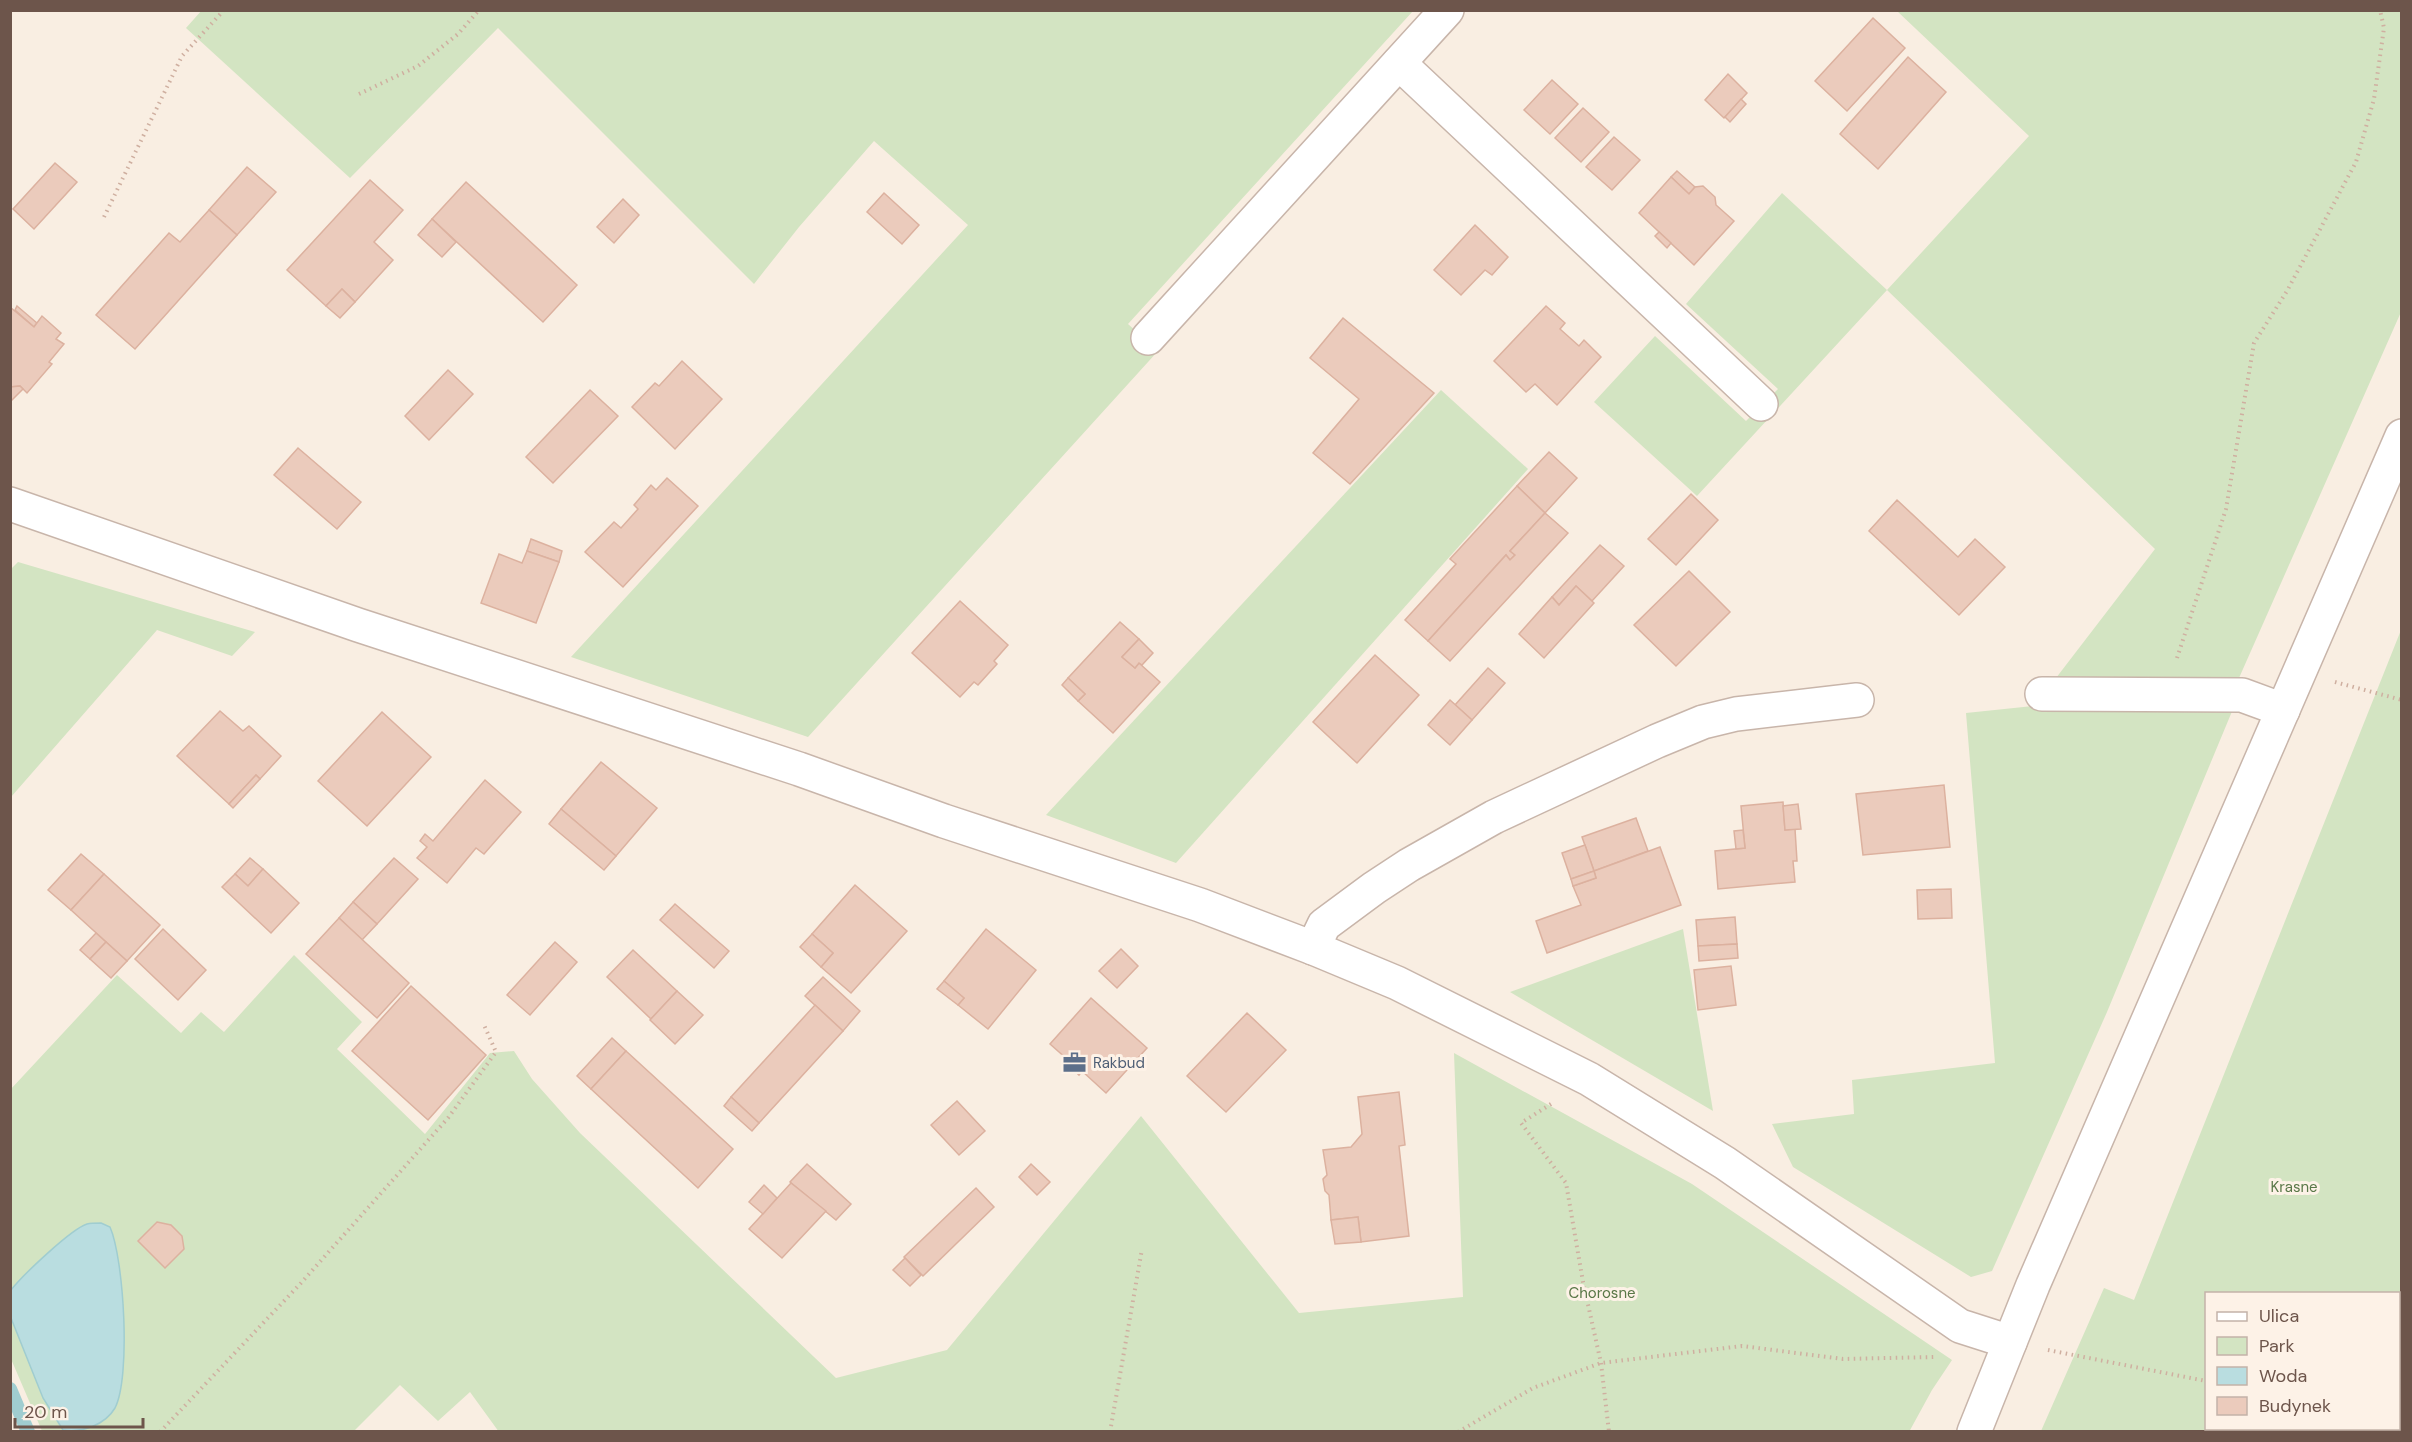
<svg xmlns="http://www.w3.org/2000/svg" width="2412" height="1442" viewBox="0 0 2412 1442" font-family="'DM Sans',sans-serif">
<style>
.green{fill:#d3e4c2;fill-rule:evenodd}
.water{fill:#b9dde0;stroke:#a0cdd0;stroke-width:1.5}
.lines{fill:none;stroke-linecap:round;stroke-linejoin:round}
.stream{stroke:#a0cdd0;stroke-width:14}
.building{fill:#ebcbbc;stroke:#dcb19f;stroke-width:1.5}
.minor-casing{stroke:#c8b5aa;stroke-width:36}
.path{stroke:#cfafa0;stroke-width:4;stroke-dasharray:1.5 4.5;stroke-linecap:butt}
.minor{stroke:#fff;stroke-width:33}
.labels{text-anchor:middle;dominant-baseline:central;stroke-width:6;stroke-linejoin:round;paint-order:stroke}
.service-label{font-size:15px;fill:#4e5e75;stroke:#fdf2e7;text-anchor:start}
.park-label{font-size:15px;fill:#5a7848;stroke:#fdf2e7}
</style>
<rect width="100%" height="100%" fill="#f9eee2"/>
<!-- green -->
<g class="green">
<path d="M 202,10 L 1413,11 L 1128,324 L 1158,351 L 808,737 L 571,657 L 968,225 L 874,141 L 799,227 L 754,284 L 498,28 L 350,178 L 186,28 Z"/>
<path d="M 1897,11 L 2401,11 L 2401,312 L 2239,678 L 2056,678 L 2155,549 L 1887,290 L 1697,496 L 1594,402 L 1655,336 L 1746,421 L 1778,389 L 1686,304 L 1782,193 L 1887,290 L 2029,136 Z"/>
<path d="M 1441,390 L 1528,469 L 1176,863 L 1046,815 Z"/>
<path d="M 18,562 L 255,632 L 232,656 L 157,630 L 11,797 L 10,570 Z"/>
<path d="M 2401,630 L 2401,1431 L 2041,1431 L 2104,1288 L 2134,1300 ZM 2206,1294 L 2398,1294 L 2398,1428 L 2206,1428 Z"/>
<path d="M 2033,706 L 2233,709 L 2107,1012 L 1992,1271 L 1971,1277 L 1793,1167 L 1772,1124 L 1854,1114 L 1852,1080 L 1995,1063 L 1966,713 Z"/>
<path d="M 1683,929 L 1713,1111 L 1510,992 Z"/>
<path d="M 294,955 L 362,1022 L 337,1049 L 425,1134 L 490,1053 L 514,1051 L 532,1079 L 580,1133 L 836,1378 L 947,1350 L 1141,1116 L 1299,1313 L 1463,1297 L 1454,1053 L 1692,1184 L 1952,1360 L 1932,1390 L 1909,1432 L 499,1432 L 470,1392 L 438,1421 L 400,1385 L 354,1431 L 42,1431 L 11,1359 L 10,1090 L 117,975 L 181,1033 L 201,1012 L 224,1032 Z"/>
</g>
<!-- water -->
<path class="water" d="M 101,1223 L 110,1227 C 124,1259 131,1377 115,1408 C 105,1425 82,1433 63,1430 L 43,1398 L 11,1318 L 11,1290 C 22,1276 71,1229 87,1224 C 91,1223 97,1223 101,1223 Z"/>
<g class="lines">
<!-- stream -->
<path class="stream" d="M 10,1389 L 28,1432"/>
</g>
<!-- building -->
<g class="building">
<path d="M 1873,18 L 1905,48 L 1847,111 L 1815,81 Z"/>
<path d="M 1908,57 L 1946,92 L 1878,169 L 1840,134 Z"/>
<path d="M 1728,74 L 1747,93 L 1724,118 L 1705,100 Z"/>
<path d="M 1552,80 L 1578,104 L 1550,134 L 1524,110 Z"/>
<path d="M 1741,99 L 1746,104 L 1730,122 L 1725,117 Z"/>
<path d="M 1583,108 L 1609,132 L 1581,162 L 1555,138 Z"/>
<path d="M 1614,137 L 1640,160 L 1612,190 L 1586,167 Z"/>
<path d="M 55,163 L 77,182 L 34,229 L 13,209 Z"/>
<path d="M 247,167 L 276,192 L 237,235 L 209,210 Z"/>
<path d="M 1677,171 L 1695,187 L 1689,194 L 1671,177 Z"/>
<path d="M 1671,177 L 1689,194 L 1695,187 L 1703,186 L 1715,197 L 1716,205 L 1734,221 L 1694,265 L 1639,213 Z"/>
<path d="M 370,180 L 403,210 L 374,242 L 393,260 L 355,302 L 342,289 L 326,306 L 287,270 Z"/>
<path d="M 466,182 L 577,285 L 543,322 L 432,219 Z"/>
<path d="M 884,193 L 919,225 L 902,244 L 867,212 Z"/>
<path d="M 623,199 L 639,215 L 614,243 L 597,227 Z"/>
<path d="M 209,210 L 237,235 L 135,349 L 96,315 L 169,233 L 180,242 Z"/>
<path d="M 432,219 L 456,242 L 442,257 L 418,235 Z"/>
<path d="M 1475,225 L 1508,257 L 1492,275 L 1485,270 L 1461,295 L 1434,270 Z"/>
<path d="M 1659,232 L 1671,243 L 1667,248 L 1655,236 Z"/>
<path d="M 342,289 L 355,302 L 340,318 L 326,306 Z"/>
<path d="M 17,306 L 37,323 L 34,327 L 15,310 Z"/>
<path d="M 1546,306 L 1565,323 L 1560,329 L 1579,346 L 1584,340 L 1601,357 L 1557,405 L 1535,384 L 1526,392 L 1494,361 Z"/>
<path d="M 10,307 L 34,327 L 42,316 L 61,333 L 56,339 L 64,344 L 49,362 L 52,364 L 27,393 L 20,386 L 10,387 Z"/>
<path d="M 1343,318 L 1434,393 L 1350,484 L 1313,453 L 1359,399 L 1310,358 Z"/>
<path d="M 682,361 L 722,399 L 675,449 L 632,407 L 655,383 L 659,386 Z"/>
<path d="M 448,370 L 473,394 L 429,440 L 405,416 Z"/>
<path d="M 20,386 L 23,389 L 10,402 L 10,387 Z"/>
<path d="M 590,390 L 618,416 L 553,483 L 526,457 Z"/>
<path d="M 298,448 L 361,502 L 337,529 L 274,475 Z"/>
<path d="M 1549,452 L 1577,478 L 1545,513 L 1517,486 Z"/>
<path d="M 667,478 L 698,506 L 623,587 L 585,552 L 614,522 L 621,528 L 638,509 L 634,505 L 651,485 L 656,490 Z"/>
<path d="M 1517,486 L 1545,513 L 1510,551 L 1515,555 L 1510,560 L 1506,555 L 1428,641 L 1405,620 L 1456,564 L 1450,559 Z"/>
<path d="M 1691,494 L 1718,520 L 1676,565 L 1648,539 Z"/>
<path d="M 1897,500 L 1958,557 L 1975,539 L 2005,567 L 1959,615 L 1869,531 Z"/>
<path d="M 1545,513 L 1568,533 L 1450,661 L 1428,641 L 1506,555 L 1510,560 L 1515,555 L 1510,551 Z"/>
<path d="M 531,539 L 562,551 L 559,562 L 527,551 Z"/>
<path d="M 1600,545 L 1624,566 L 1592,601 L 1576,586 L 1559,605 L 1552,597 Z"/>
<path d="M 527,551 L 559,562 L 536,623 L 481,603 L 499,554 L 522,563 Z"/>
<path d="M 1689,571 L 1730,612 L 1676,666 L 1634,625 Z"/>
<path d="M 1576,586 L 1594,603 L 1544,658 L 1519,634 L 1552,597 L 1559,605 Z"/>
<path d="M 960,601 L 1008,645 L 994,661 L 997,664 L 978,685 L 974,682 L 960,697 L 912,653 Z"/>
<path d="M 1120,622 L 1139,639 L 1122,657 L 1135,668 L 1139,663 L 1160,682 L 1113,733 L 1078,701 L 1085,694 L 1068,678 Z"/>
<path d="M 1139,639 L 1153,653 L 1142,665 L 1139,663 L 1135,668 L 1122,657 Z"/>
<path d="M 1375,655 L 1419,695 L 1357,763 L 1313,722 Z"/>
<path d="M 1488,668 L 1505,683 L 1472,720 L 1455,705 Z"/>
<path d="M 1068,678 L 1085,694 L 1078,701 L 1062,685 Z"/>
<path d="M 1450,700 L 1472,720 L 1450,745 L 1428,725 Z"/>
<path d="M 220,711 L 243,731 L 249,726 L 281,756 L 260,779 L 256,775 L 229,804 L 177,756 Z"/>
<path d="M 382,712 L 431,757 L 367,826 L 318,781 Z"/>
<path d="M 601,762 L 657,808 L 616,856 L 561,809 Z"/>
<path d="M 256,775 L 260,779 L 233,808 L 229,804 Z"/>
<path d="M 485,780 L 521,812 L 484,854 L 476,848 L 447,883 L 417,858 L 427,847 L 420,841 L 425,834 L 433,841 Z"/>
<path d="M 1944,785 L 1950,847 L 1863,855 L 1856,794 Z"/>
<path d="M 1783,802 L 1785,830 L 1795,829 L 1797,861 L 1793,861 L 1795,882 L 1718,889 L 1715,851 L 1745,848 L 1741,806 Z"/>
<path d="M 1798,804 L 1801,829 L 1785,830 L 1783,806 Z"/>
<path d="M 561,809 L 616,856 L 604,870 L 549,824 Z"/>
<path d="M 1636,818 L 1648,851 L 1594,871 L 1582,837 Z"/>
<path d="M 1743,830 L 1745,848 L 1736,849 L 1734,831 Z"/>
<path d="M 1585,845 L 1594,871 L 1571,879 L 1562,853 Z"/>
<path d="M 1660,847 L 1681,905 L 1547,953 L 1536,921 L 1581,905 L 1573,886 L 1596,878 L 1594,871 Z"/>
<path d="M 81,854 L 104,874 L 71,910 L 48,890 Z"/>
<path d="M 250,858 L 263,869 L 248,886 L 235,874 Z"/>
<path d="M 394,858 L 418,879 L 377,924 L 353,902 Z"/>
<path d="M 263,869 L 299,903 L 271,933 L 222,887 L 235,874 L 248,886 Z"/>
<path d="M 1594,871 L 1596,878 L 1573,886 L 1571,879 Z"/>
<path d="M 104,874 L 160,925 L 127,961 L 71,910 Z"/>
<path d="M 855,885 L 907,931 L 851,993 L 821,967 L 833,953 L 812,934 Z"/>
<path d="M 1951,889 L 1952,918 L 1918,919 L 1917,890 Z"/>
<path d="M 353,902 L 377,924 L 362,940 L 339,918 Z"/>
<path d="M 675,904 L 729,951 L 714,968 L 660,920 Z"/>
<path d="M 1735,917 L 1737,944 L 1698,946 L 1696,920 Z"/>
<path d="M 339,918 L 409,983 L 377,1018 L 306,954 Z"/>
<path d="M 163,929 L 206,970 L 178,1000 L 135,959 Z"/>
<path d="M 986,929 L 1036,970 L 988,1029 L 958,1005 L 964,998 L 944,981 Z"/>
<path d="M 96,933 L 106,942 L 90,959 L 80,950 Z"/>
<path d="M 812,934 L 833,953 L 821,967 L 800,947 Z"/>
<path d="M 106,942 L 127,961 L 111,978 L 90,959 Z"/>
<path d="M 555,942 L 577,962 L 530,1015 L 507,995 Z"/>
<path d="M 1737,944 L 1738,958 L 1699,961 L 1698,946 Z"/>
<path d="M 1121,949 L 1138,966 L 1117,988 L 1099,971 Z"/>
<path d="M 633,950 L 677,991 L 651,1019 L 607,977 Z"/>
<path d="M 1731,966 L 1736,1005 L 1698,1010 L 1694,970 Z"/>
<path d="M 823,977 L 860,1011 L 843,1031 L 805,996 Z"/>
<path d="M 944,981 L 964,998 L 958,1005 L 937,989 Z"/>
<path d="M 411,986 L 486,1055 L 428,1120 L 352,1051 Z"/>
<path d="M 677,991 L 703,1015 L 675,1044 L 650,1020 Z"/>
<path d="M 1091,998 L 1147,1048 L 1106,1093 L 1082,1071 L 1079,1075 L 1066,1062 L 1068,1060 L 1050,1044 Z"/>
<path d="M 815,1005 L 843,1031 L 759,1123 L 731,1097 Z"/>
<path d="M 1247,1013 L 1286,1050 L 1226,1112 L 1187,1076 Z"/>
<path d="M 612,1038 L 626,1051 L 591,1089 L 577,1076 Z"/>
<path d="M 626,1051 L 733,1149 L 698,1188 L 591,1089 Z"/>
<path d="M 1399,1092 L 1405,1145 L 1399,1146 L 1409,1236 L 1361,1242 L 1358,1217 L 1331,1220 L 1329,1195 L 1325,1191 L 1323,1179 L 1327,1175 L 1323,1150 L 1351,1147 L 1362,1134 L 1358,1097 Z"/>
<path d="M 731,1097 L 759,1123 L 752,1131 L 724,1106 Z"/>
<path d="M 957,1101 L 985,1131 L 959,1155 L 931,1125 Z"/>
<path d="M 807,1164 L 851,1204 L 836,1220 L 790,1182 Z"/>
<path d="M 1031,1164 L 1050,1182 L 1037,1195 L 1019,1177 Z"/>
<path d="M 791,1183 L 826,1211 L 782,1258 L 749,1229 Z"/>
<path d="M 764,1185 L 777,1198 L 763,1214 L 749,1202 Z"/>
<path d="M 976,1188 L 994,1207 L 923,1276 L 904,1257 Z"/>
<path d="M 1358,1217 L 1361,1242 L 1335,1244 L 1331,1220 Z"/>
<path d="M 157,1222 L 171,1225 L 182,1236 L 184,1249 L 165,1268 L 138,1241 Z"/>
<path d="M 905,1258 L 921,1275 L 910,1286 L 893,1270 Z"/>
</g>
<g class="lines">
<defs>
<g id="minor">
<path d="M 1399,63 L 1761,404"/>
<path d="M 1148,338 L 1447,10"/>
<path d="M 10,504 L 358,625 L 799,769 L 944,821 L 1200,905 L 1313,948 L 1397,983 L 1589,1079 L 1725,1163 L 1960,1326 L 2010,1342"/>
<path d="M 2042,694 L 2242,695 L 2283,710"/>
<path d="M 1313,948 L 1324,925 L 1374,888 L 1409,865 L 1494,817 L 1657,741 L 1703,722 L 1736,714 L 1857,700"/>
<path d="M 1974,1432 L 2033,1285 L 2402,436"/>
</g>
</defs>
<!-- minor casing -->
<use href="#minor" class="minor-casing"/>
<!-- path -->
<g class="path">
<path d="M 359,94 L 418,66 L 458,34 L 479,10"/>
<path d="M 104,217 L 182,56 L 224,10"/>
<path d="M 2177,658 L 2226,509 L 2254,343 L 2287,291 L 2356,162 L 2374,99 L 2384,28 L 2380,10"/>
<path d="M 2335,682 L 2402,700"/>
<path d="M 1551,1104 L 1521,1123 L 1566,1183 L 1583,1282 L 1601,1363 L 1609,1432"/>
<path d="M 2048,1350 L 2206,1381"/>
<path d="M 2398,1404 L 2402,1404"/>
<path d="M 2259,1428 L 2262,1432"/>
<path d="M 160,1432 L 301,1283 L 448,1118 L 496,1052 L 484,1025"/>
<path d="M 1110,1432 L 1142,1249"/>
<path d="M 1458,1432 L 1533,1388 L 1601,1363 L 1742,1346 L 1843,1359 L 1934,1357"/>
</g>
<!-- minor -->
<use href="#minor" class="minor"/>
</g>
<!-- icons -->
<defs>
<symbol id="office-bare" viewBox="-9 -9 18 18"><path d="M-6-3h4V-5.5h4V-3h4V5H-6ZM-1-4.5V-3h2v-1.5ZM-6 0V1H6V0Z" fill="#5c6f8a" stroke="#fdf2e7" stroke-width="2.5" paint-order="stroke"/></symbol>
</defs>
<g fill-rule="evenodd">
<use href="#office-bare" x="1058" y="1046" width="33" height="33"/>
</g>
<g class="labels">
<!-- service labels -->
<g class="service-label">
<text x="1093" y="1063">Rakbud</text>
</g>
<!-- park labels -->
<g class="park-label">
<text x="2294" y="1187">Krasne</text>
<text x="1602" y="1293">Chorosne</text>
</g>
</g>
<!-- border -->
<rect width="2412" height="1442" fill="none" stroke="#6d554b" stroke-width="24"/>
<!-- legend -->
<rect x="2205" y="1292" width="195" height="138" fill="#fdf2e7" stroke="#c3b3a9" stroke-width="1.5"/>
<rect x="2217" y="1312" width="30" height="9" fill="#ffffff" stroke="#c3b3a9" stroke-width="1.5"/>
<text x="2259" y="1322" font-size="18" fill="#6d554b">Ulica</text>
<rect x="2217" y="1337" width="30" height="18" fill="#d3e4c2" stroke="#c3b3a9" stroke-width="1.5"/>
<text x="2259" y="1352" font-size="18" fill="#6d554b">Park</text>
<rect x="2217" y="1367" width="30" height="18" fill="#b9dde0" stroke="#c3b3a9" stroke-width="1.5"/>
<text x="2259" y="1382" font-size="18" fill="#6d554b">Woda</text>
<rect x="2217" y="1397" width="30" height="18" fill="#ebcbbc" stroke="#c3b3a9" stroke-width="1.5"/>
<text x="2259" y="1412" font-size="18" fill="#6d554b">Budynek</text>
<!-- scale -->
<path d="M15 1418v9h128v-9" fill="none" stroke="#6d554b" stroke-width="3"/>
<text x="24" y="1418" font-size="18" fill="#6d554b" stroke="#fdf2e7" stroke-width="4.5" paint-order="stroke">20 m</text>
</svg>
